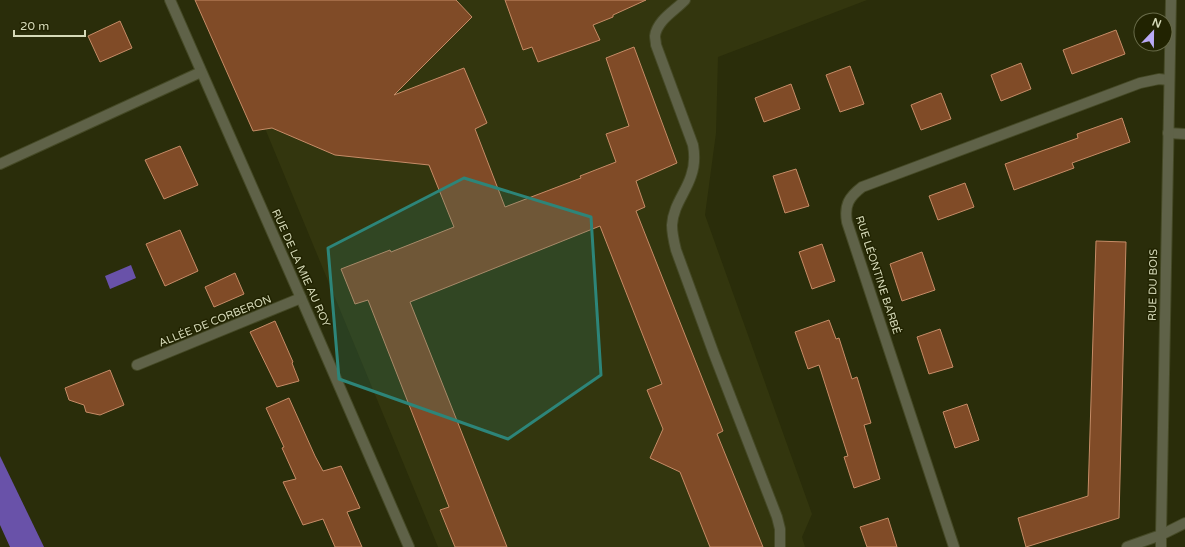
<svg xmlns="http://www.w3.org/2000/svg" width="1185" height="547" viewBox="0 0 1185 547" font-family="'Varela Round',sans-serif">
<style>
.built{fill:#33360e}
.water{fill:#6952a9}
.building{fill:#804b27;stroke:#c68c67}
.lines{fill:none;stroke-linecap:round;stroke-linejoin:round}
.lane-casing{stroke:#454926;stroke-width:12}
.street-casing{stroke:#454926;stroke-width:12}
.lane{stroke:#5f6248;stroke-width:10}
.street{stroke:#5f6248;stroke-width:10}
.marked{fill:#2d8579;fill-opacity:0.2;stroke:#2d8579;stroke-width:3;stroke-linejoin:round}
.labels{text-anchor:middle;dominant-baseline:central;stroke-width:3;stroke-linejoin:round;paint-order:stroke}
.street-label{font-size:11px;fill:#d5d9b8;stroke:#212301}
</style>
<rect width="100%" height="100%" fill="#2a2d0a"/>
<!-- built -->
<path class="built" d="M 212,0 L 867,0 L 718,57 L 716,133 L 705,215 L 812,514 L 802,537 L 805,547 L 438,547 Z"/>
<!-- water -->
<g class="water">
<path d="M 131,265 L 136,278 L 110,289 L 105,276 Z"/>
<path d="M 0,456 L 44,547 L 10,547 L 0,525 Z"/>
</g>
<!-- building -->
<g class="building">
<path d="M 195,0 L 456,0 L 472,17 L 394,95 L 464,68 L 487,123 L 475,129 L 505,207 L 581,178 L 580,176 L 616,162 L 606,134 L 629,126 L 606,58 L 634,47 L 677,163 L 636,181 L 645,207 L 636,211 L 723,431 L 717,434 L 763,547 L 710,547 L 680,472 L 650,458 L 663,429 L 647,390 L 662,384 L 600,226 L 410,302 L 507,547 L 455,547 L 440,510 L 449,507 L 368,300 L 355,304 L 341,269 L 390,250 L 391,252 L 454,227 L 429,165 L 335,155 L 272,128 L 253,131 Z"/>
<path d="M 505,0 L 646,0 L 613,15 L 613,17 L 593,25 L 600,40 L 538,62 L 532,47 L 523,50 Z"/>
<path d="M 120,21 L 132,48 L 100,62 L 88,36 Z"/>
<path d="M 1116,30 L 1125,54 L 1072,74 L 1063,50 Z"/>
<path d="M 1021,63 L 1031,89 L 1001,101 L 991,75 Z"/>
<path d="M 850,66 L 864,104 L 840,112 L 826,75 Z"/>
<path d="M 791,84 L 800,109 L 764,122 L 755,98 Z"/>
<path d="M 941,93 L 951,119 L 921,130 L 911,105 Z"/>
<path d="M 1122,118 L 1130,142 L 1072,163 L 1074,168 L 1014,190 L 1005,164 L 1078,138 L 1077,134 Z"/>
<path d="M 180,146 L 198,185 L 164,199 L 145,160 Z"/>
<path d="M 796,169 L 809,206 L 785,213 L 773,176 Z"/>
<path d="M 965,183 L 974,207 L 938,220 L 929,196 Z"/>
<path d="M 180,230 L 198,271 L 165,286 L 146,244 Z"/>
<path d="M 1096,241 L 1126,242 L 1119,518 L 1026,547 L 1018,518 L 1088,496 Z"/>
<path d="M 822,244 L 835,281 L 812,289 L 799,252 Z"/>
<path d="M 922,252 L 935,290 L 902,301 L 890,264 Z"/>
<path d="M 235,273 L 244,294 L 214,307 L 205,287 Z"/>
<path d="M 829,320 L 836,339 L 839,338 L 852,379 L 857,377 L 871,423 L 864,425 L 880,479 L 854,488 L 844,457 L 848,456 L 819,365 L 808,369 L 795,332 Z"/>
<path d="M 275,321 L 293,362 L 292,363 L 299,381 L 277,387 L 250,332 Z"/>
<path d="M 940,329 L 953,367 L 929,374 L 917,337 Z"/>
<path d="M 110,370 L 124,405 L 100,415 L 86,412 L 84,405 L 69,400 L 65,388 Z"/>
<path d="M 289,398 L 315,456 L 323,471 L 341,466 L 360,508 L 347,512 L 362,547 L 335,547 L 323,519 L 303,525 L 283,482 L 296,479 L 282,448 L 284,447 L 266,408 Z"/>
<path d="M 967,404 L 979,440 L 955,448 L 943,412 Z"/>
<path d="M 888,518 L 897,547 L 867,547 L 860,527 Z"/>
</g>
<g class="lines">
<defs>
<g id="lane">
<path d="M 685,0 C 676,10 657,20 655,36 C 655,39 656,42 656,45 L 693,145 C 695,156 695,165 691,176 C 686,192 673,206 672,225 C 672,233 674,242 676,250 L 714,354 L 777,517 L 780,529 L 780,547"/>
<path d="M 1168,133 L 1185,134"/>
</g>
<g id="street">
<path d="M 170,0 L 301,298 L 409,547"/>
<path d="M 0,164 L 201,72"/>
<path d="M 137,365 L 301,298"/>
<path d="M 954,547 L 847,222 C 844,205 849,197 862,187 L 1140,83 L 1159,79 L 1169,80"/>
<path d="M 1127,547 L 1161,535 L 1171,0"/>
<path d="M 1161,547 L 1161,535 L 1185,523"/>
</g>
</defs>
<!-- lane casing -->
<use href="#lane" class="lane-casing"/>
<!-- street casing -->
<use href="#street" class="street-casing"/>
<!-- lane -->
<use href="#lane" class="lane"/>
<!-- street -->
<use href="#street" class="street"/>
</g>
<!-- marked area -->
<path class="marked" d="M 464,178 L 591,217 L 601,375 L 508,439 L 339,379 L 328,248 Z"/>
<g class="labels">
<!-- street labels -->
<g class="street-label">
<text transform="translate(301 268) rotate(66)">RUE DE LA MIE AU ROY</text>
<text transform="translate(878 275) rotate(72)">RUE LÉONTINE BARBÉ</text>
<text transform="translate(1153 285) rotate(-89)">RUE DU BOIS</text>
<text transform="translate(215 321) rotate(-22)">ALLÉE DE CORBERON</text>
</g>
</g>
<!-- north arrow -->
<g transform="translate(1153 32) rotate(22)"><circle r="19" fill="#212301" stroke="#696c4a"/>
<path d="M0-3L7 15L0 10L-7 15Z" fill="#baaaf6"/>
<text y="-6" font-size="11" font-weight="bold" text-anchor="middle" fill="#d5d9b8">N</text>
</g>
<!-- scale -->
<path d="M14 30v6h71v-6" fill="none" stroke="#d5d9b8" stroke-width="2"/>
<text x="20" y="30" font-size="12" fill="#d5d9b8" stroke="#212301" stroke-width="3" paint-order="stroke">20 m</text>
</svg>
